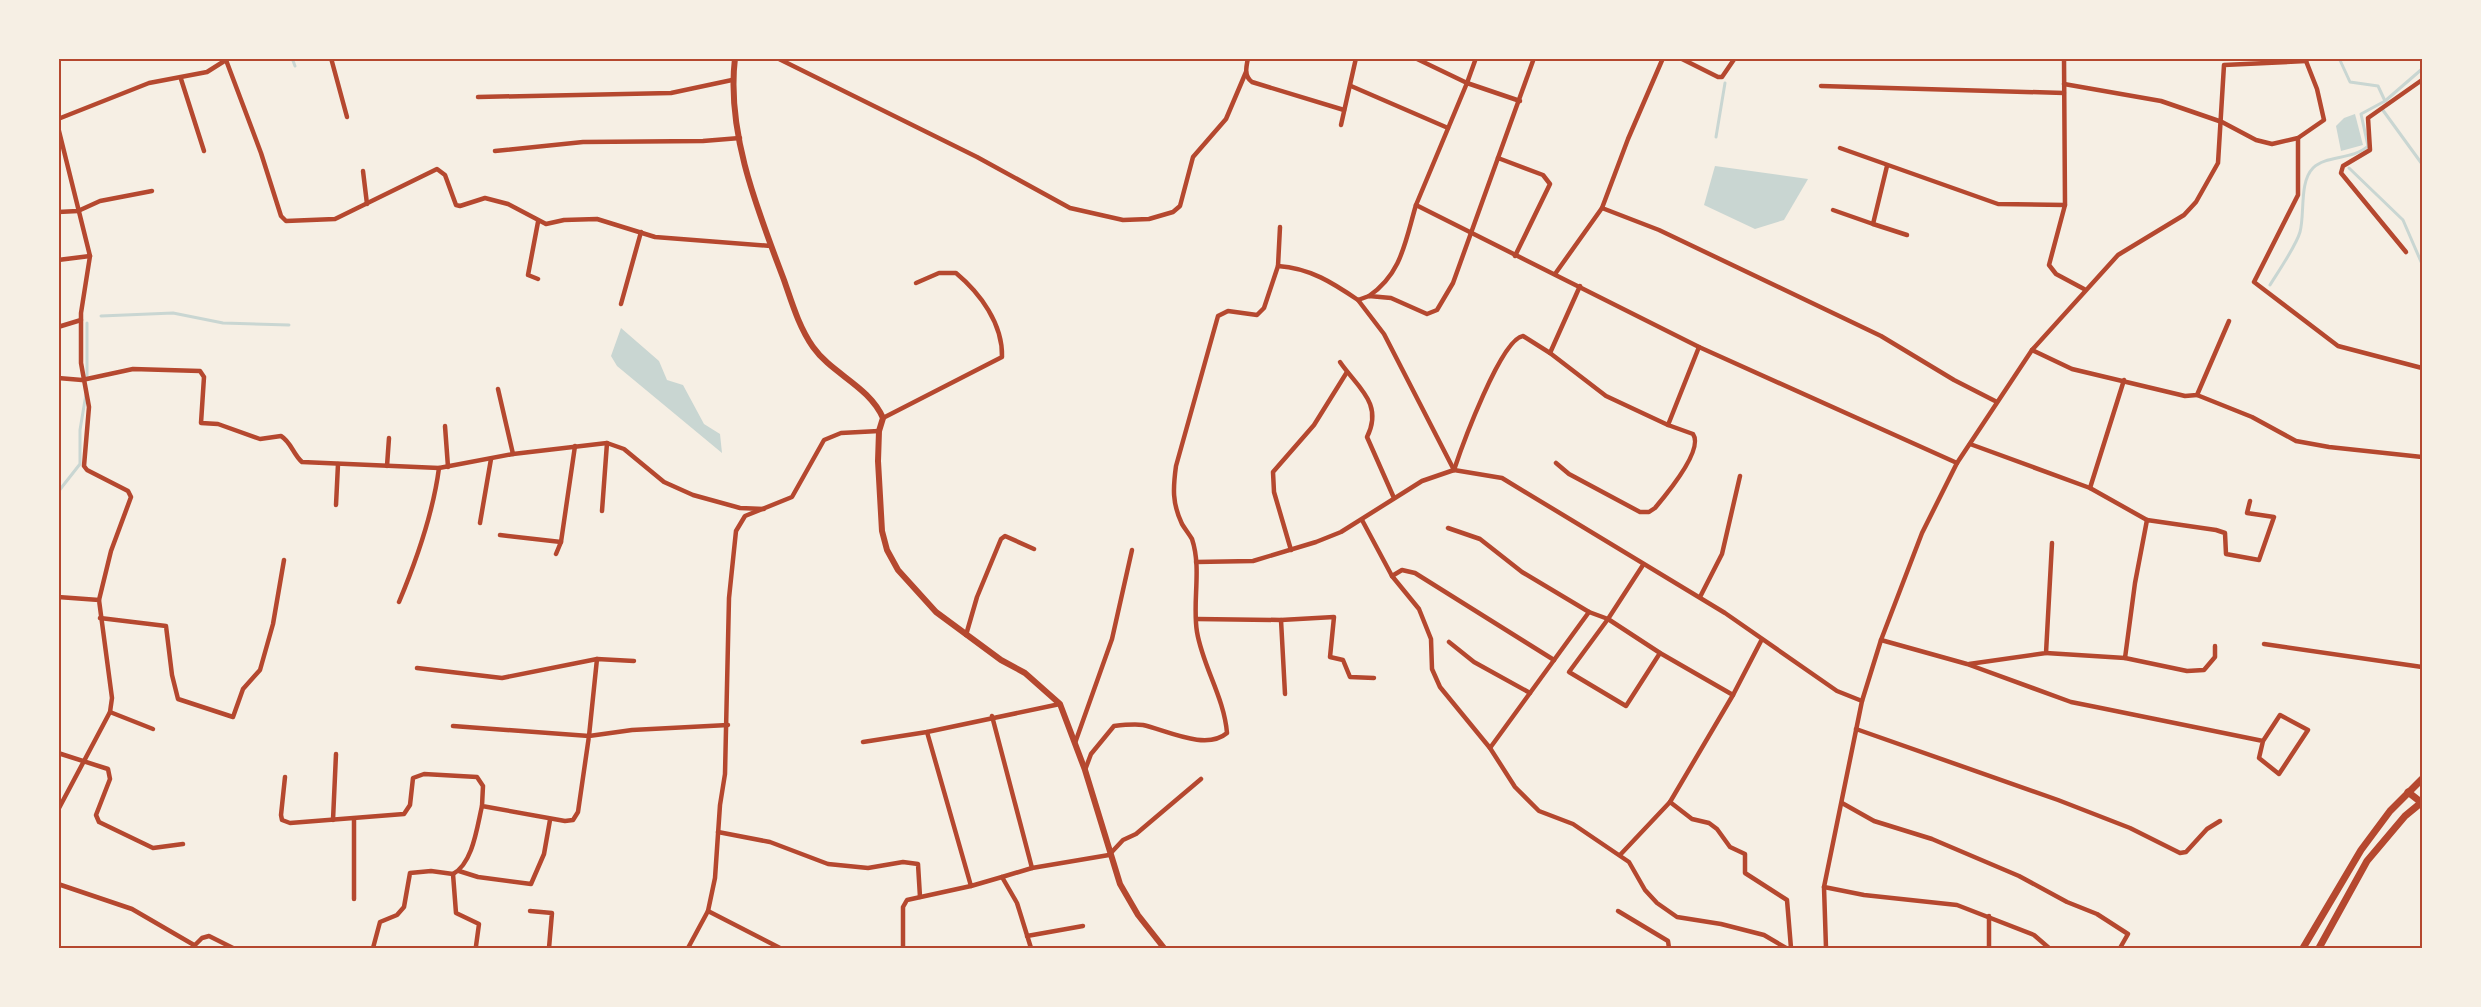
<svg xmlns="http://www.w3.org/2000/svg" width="2481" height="1007" viewBox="0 0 2481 1007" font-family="'Roboto Condensed',sans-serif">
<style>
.water{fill:#c9d6d2}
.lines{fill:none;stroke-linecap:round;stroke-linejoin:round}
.stream{stroke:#c9d6d2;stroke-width:3}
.minor{stroke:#b5482f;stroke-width:4.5}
.secondary{stroke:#b5482f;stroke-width:6}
.primary{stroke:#b5482f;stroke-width:7}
.neatline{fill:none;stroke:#b5482f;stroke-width:2}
</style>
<rect width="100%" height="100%" fill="#f6efe4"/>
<!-- water -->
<g class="water">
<path d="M 2355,114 L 2363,145 L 2341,151 L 2336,126 L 2344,118 Z"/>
<path d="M 1715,166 L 1808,179 L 1784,220 L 1755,229 L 1704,205 Z"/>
<path d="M 621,328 L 659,361 L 667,380 L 683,385 L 704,424 L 720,434 L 722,453 L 617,366 L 611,356 Z"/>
</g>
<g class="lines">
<!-- stream -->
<g class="stream">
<path d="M 292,58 L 295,66"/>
<path d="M 2339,58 L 2350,82 L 2378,86 L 2385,101"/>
<path d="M 2382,109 L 2422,164"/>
<path d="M 1716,137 L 1725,83"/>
<path d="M 2349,168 L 2403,220 L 2422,264"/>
<path d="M 2270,285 C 2278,272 2296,246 2300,232 C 2305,214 2299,182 2313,168 C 2326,155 2353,160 2368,146 L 2361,114 L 2385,101 L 2422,69"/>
<path d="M 101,316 L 173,313 L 223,323 L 289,325"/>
<path d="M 87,378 L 87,323"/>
<path d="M 58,492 L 80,464 L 80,430 L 86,394"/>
</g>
<!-- minor -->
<g class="minor">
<path d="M 331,58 L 347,117"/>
<path d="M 777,58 L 977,157 L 1070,208 L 1123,220 L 1149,219 L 1173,212 L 1180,206 L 1193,157 L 1226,119 L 1246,72"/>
<path d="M 1248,58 C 1246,68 1244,76 1252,82 L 1344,110"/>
<path d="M 1415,58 L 1467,83 L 1416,205 L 1699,347"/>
<path d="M 1476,58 L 1467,83 L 1520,101"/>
<path d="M 1680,58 L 1718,77 L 1722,77 L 1735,58"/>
<path d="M 2064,58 L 2065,205 L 2049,265 L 2056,274 L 2084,289"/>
<path d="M 181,79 L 204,151"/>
<path d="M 2064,84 L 2161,101 L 2222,122 L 2256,140 L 2272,144 L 2298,138 L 2324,120 L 2317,89 L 2306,61"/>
<path d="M 1351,86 L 1448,128"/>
<path d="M 1821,86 L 2064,93"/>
<path d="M 478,97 L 671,93 L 732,80"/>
<path d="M 58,119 L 149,83 L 207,72 L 226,60 L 261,153 L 281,216 L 286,221 L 335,219 L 437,169 L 445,175 L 456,205 L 460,206 L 485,198 L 508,204 L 546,224 L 564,220 L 597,219 L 655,237 L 771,246"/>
<path d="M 1341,125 L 1356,58"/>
<path d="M 58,127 L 90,256 L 81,313 L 81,363 L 89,407 L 84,466 L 87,470 L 128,491 L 131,497 L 111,551 L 99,600"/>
<path d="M 2298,138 L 2298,195 L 2254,282 L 2338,346 L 2422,368"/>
<path d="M 1840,148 L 1998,204 L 2065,205"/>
<path d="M 495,151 L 583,142 L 703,141 L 740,138"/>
<path d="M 1498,158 L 1534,58"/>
<path d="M 363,171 L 367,204"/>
<path d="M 1602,208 L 1659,230 L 1881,336 L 1954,380 L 1997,402"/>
<path d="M 1833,210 L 1873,224 L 1887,166"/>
<path d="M 58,212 L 78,211 L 100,201 L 152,191"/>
<path d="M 538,222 L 528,275 L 538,279"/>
<path d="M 1873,224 L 1907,235"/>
<path d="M 2406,252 L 2341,173 L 2343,166 L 2370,150 L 2368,118 L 2422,80"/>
<path d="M 58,260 L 90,256"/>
<path d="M 1278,266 L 1280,227"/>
<path d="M 1555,274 L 1602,208 L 1628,139 L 1663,58"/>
<path d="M 1369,296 C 1402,273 1405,242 1416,205"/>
<path d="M 1358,300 L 1384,334 L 1454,470"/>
<path d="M 621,304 L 641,232"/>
<path d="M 58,327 L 81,320"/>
<path d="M 2032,350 L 2072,369 L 2185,396 L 2197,395 L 2229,321"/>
<path d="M 1550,353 L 1606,396 L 1668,425"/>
<path d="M 1340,362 C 1357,387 1384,403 1367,437 L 1394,498"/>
<path d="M 58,378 L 82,380 L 133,369 L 200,371 L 204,377 L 201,423 L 218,424 L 260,439 L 281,436 C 291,442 293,454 302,462 L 439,468 L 513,454 L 607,443 L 624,449 L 664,482 L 693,495 L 740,508 L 764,509"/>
<path d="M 498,389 L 513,454"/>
<path d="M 2197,395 L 2252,417 L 2296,441 L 2329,447 L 2422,457"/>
<path d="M 883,418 L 1002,357 C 1003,324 980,293 956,273 L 939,273 L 916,283"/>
<path d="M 445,426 L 448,467"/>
<path d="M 1970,444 L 2090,488 L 2147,520"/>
<path d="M 1556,463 L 1569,474 L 1640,512 L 1649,512 L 1655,508 C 1666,495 1704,450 1693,434 L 1668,425 L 1699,347 L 1957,463"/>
<path d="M 387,466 L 389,438"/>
<path d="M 1454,470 C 1462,446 1501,339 1523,336 L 1550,353 L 1580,286"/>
<path d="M 2090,488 L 2124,380"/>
<path d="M 336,505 L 338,464"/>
<path d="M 602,511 L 607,443"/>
<path d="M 1362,520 L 1392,576 L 1419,609 L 1431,639 L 1432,669 L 1440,687 L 1490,748 L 1515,787 L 1539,811 L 1573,824 L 1629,862 L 1645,890 L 1657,903 L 1677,917 L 1721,924 L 1764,935 L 1786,948"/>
<path d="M 480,523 L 491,459"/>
<path d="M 1448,528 L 1480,539 L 1522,572 L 1589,612 L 1608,619 L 1660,653 L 1733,695"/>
<path d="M 500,535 L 561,542"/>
<path d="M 1291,550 L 1274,492 L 1273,472 L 1314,425 L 1347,372"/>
<path d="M 556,554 L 561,542 L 575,446"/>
<path d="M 1196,562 L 1253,561 L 1316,542 L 1341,532 L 1422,481 L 1454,470 L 1502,478 L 1725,613 L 1837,691 L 1862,701"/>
<path d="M 1643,565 L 1608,619 L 1569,672 L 1626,706 L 1660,653"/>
<path d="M 1392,576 L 1402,570 L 1415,573 L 1554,660"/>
<path d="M 58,597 L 99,600 L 112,698 L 110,712 L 58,810"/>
<path d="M 1700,597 L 1722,554 L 1740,476"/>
<path d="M 399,602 C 417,559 433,514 439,468"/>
<path d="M 100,618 L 166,626 L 172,675 L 178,699 L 233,717 L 243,689 L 260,670 L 273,624 L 284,560"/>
<path d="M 1197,619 L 1281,620 L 1334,617 L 1330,657 L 1343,660 L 1350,677 L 1374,678"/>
<path d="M 1281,620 L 1285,694"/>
<path d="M 966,635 L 977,597 L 1001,539 L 1005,536 L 1034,549"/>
<path d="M 1881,640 L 1967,664 L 2071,702 L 2096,707 L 2263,741 L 2280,715 L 2308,730 L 2279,774 L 2259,758 L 2263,741"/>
<path d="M 1449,642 L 1474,662 L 1530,693"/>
<path d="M 2264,644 L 2422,667"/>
<path d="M 2046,653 L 2125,658 L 2135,583 L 2147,520 L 2216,530 L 2225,533 L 2226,554 L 2259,560 L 2274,517 L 2247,513 L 2250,501"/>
<path d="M 2125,658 L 2187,671 L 2204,670 L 2215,657 L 2215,646"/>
<path d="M 1969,664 L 2046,653 L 2052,543"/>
<path d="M 417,668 L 502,678 L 597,659 L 634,661"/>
<path d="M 110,712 L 153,729"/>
<path d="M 992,716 L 1032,868"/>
<path d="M 453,726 L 589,736 L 597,659"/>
<path d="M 1856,729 L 2058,800 L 2130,828 L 2180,853 L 2186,852 L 2207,829 L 2220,821"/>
<path d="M 927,732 L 971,886 L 1002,877"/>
<path d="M 863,742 L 927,732 L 1060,704"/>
<path d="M 1075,743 L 1112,639 L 1132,550"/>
<path d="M 1490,748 L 1589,612"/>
<path d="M 58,753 L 108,769 L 110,779 L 96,815 L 99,822 L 153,848 L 183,844"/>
<path d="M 1085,770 L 1091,754 L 1114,726 C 1123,725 1134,724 1143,725 C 1166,730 1206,751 1227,733 C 1224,697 1203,667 1197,632 C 1192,602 1202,569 1192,539 C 1189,534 1185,529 1182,524 C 1172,503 1173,488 1176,466 L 1218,316 L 1228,311 L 1257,315 L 1264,308 L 1278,266 C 1310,268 1333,283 1358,300 L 1369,296 L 1391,298 L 1427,314 L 1437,310 L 1453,283 L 1498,158 L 1543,175 L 1550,184 L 1515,256"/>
<path d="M 285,777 L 281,815 L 282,820 L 290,823 L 404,814 L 410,805 L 413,778 L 424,774 L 477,777 L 483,786 L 482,806 L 565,821 L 573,820 L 578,812 L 589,736 L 632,730 L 728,725"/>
<path d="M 1670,802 L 1692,819 L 1709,823 L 1717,829 L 1730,847 L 1745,854 L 1745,873 L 1787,900 L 1791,948"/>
<path d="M 1842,803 L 1874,821 L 1932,839 L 2019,876 L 2067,902 L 2097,914 L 2128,934 L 2120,948"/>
<path d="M 333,820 L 336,754"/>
<path d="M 718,832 L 770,842 L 828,864 L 868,868 L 903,862 L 918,864 L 920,897"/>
<path d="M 1620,855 L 1670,802 L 1733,695 L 1761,641"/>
<path d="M 459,871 L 478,877 L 531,884 L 544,854 L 550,820"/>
<path d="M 453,874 L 456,913 L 479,924 L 476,946"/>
<path d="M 58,884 L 132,909 L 194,945"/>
<path d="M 1824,887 L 1864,895 L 1957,905 L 2034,935 L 2049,948"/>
<path d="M 354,899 L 354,819"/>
<path d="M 530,911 L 552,913 L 549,948"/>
<path d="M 708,911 L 780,948"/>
<path d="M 1618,911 L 1668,941 L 1669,948"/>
<path d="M 1989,916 L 1989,948"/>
<path d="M 1027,936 L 1083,926"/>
<path d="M 192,948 L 202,938 L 209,936 L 233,948"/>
<path d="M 373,948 L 380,922 L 397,915 L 404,907 L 410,873 L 431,871 L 453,874 C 473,863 477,827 482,806"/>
<path d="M 688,948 L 708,911 L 715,878 L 720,805 L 725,774 L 729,598 L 736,531 L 745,516 L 792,497 L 824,440 L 841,433 L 879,431"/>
<path d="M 903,948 L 903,907 L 907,900 L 971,886"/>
<path d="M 1031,948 L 1017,903 L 1002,877 L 1032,868 L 1109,855 L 1123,840 L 1136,834 L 1201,779"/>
<path d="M 1826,948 L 1824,887 L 1862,701 L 1881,640 L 1922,533 L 1957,463 L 2032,350 L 2118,255 L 2184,215 L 2196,202 L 2218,163 L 2224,65 L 2306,61 L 2308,58"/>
</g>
<!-- secondary -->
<path class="secondary" d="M 735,58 C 726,133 758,211 784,280 C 792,303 799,327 813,347 C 832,374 869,386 883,418 L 879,431 L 878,461 L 882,531 L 887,550 L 898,570 L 936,612 L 1001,660 L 1025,673 L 1060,704 L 1085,770 L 1120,884 L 1138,915 L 1164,948"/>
<!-- primary -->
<g class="primary">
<path d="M 2408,792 L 2422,803"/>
<path d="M 2303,948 L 2361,850 L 2390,811 L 2422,779"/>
<path d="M 2319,948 L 2367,861 L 2405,816 L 2422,802"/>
</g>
</g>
<!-- border -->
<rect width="2481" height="1007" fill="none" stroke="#f6efe4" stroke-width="120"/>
<rect x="60" y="60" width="2361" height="887" class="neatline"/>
</svg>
